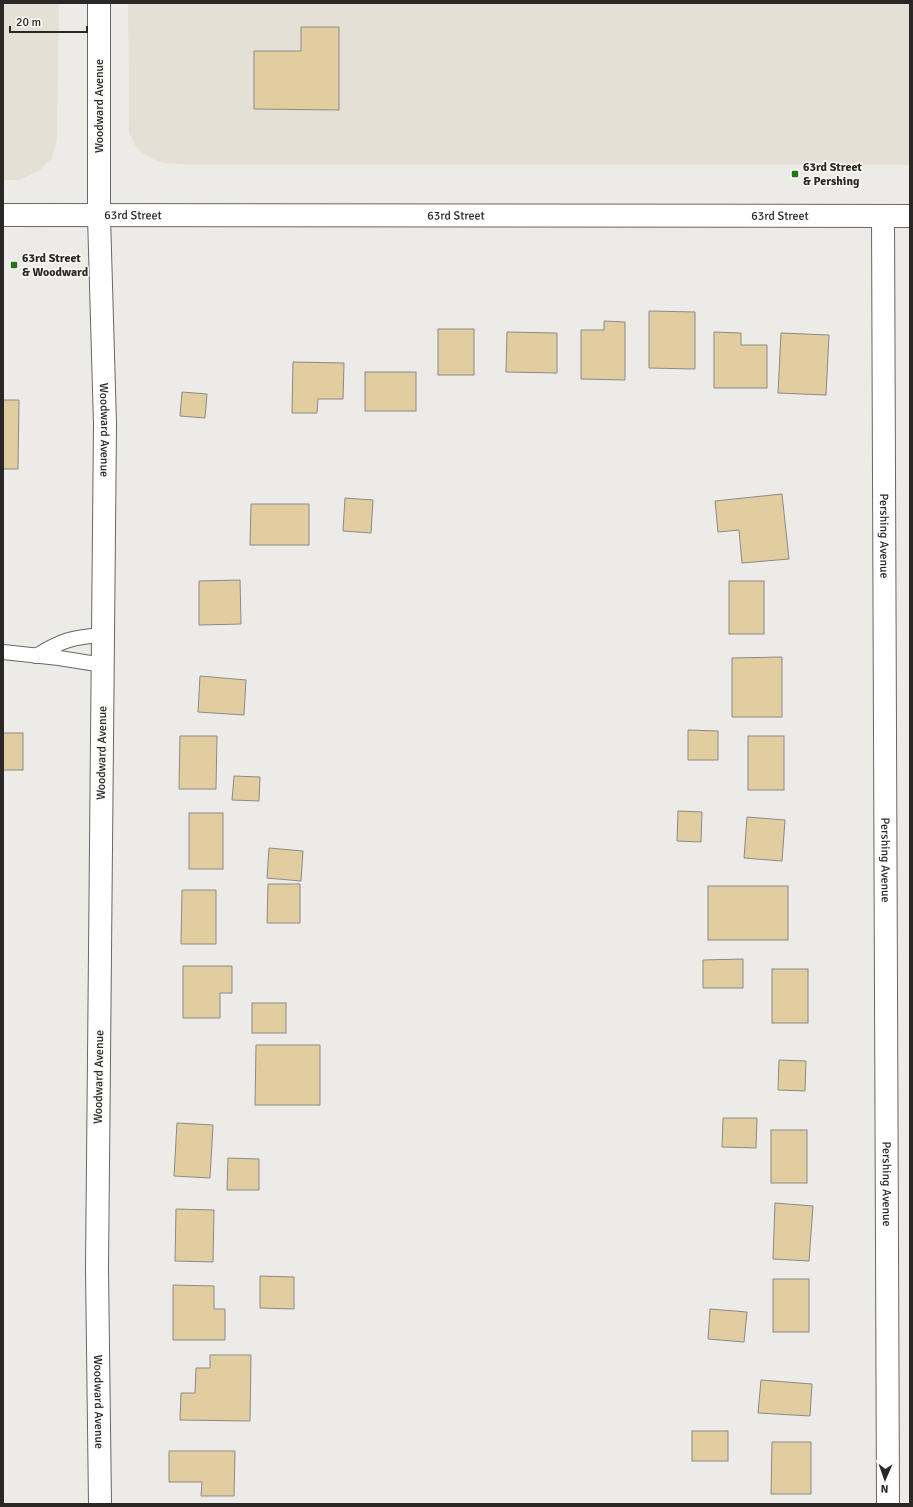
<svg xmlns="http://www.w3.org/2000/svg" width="913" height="1507" viewBox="0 0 913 1507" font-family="Signika,sans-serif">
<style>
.built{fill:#e5e0d5}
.building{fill:#e2cda0;stroke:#8c8a87}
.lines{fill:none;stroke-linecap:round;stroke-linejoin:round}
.lane-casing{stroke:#696764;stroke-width:16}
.street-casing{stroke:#696764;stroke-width:24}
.secondary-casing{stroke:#696764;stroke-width:24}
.lane{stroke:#fff;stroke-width:14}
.street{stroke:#fff;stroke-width:22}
.secondary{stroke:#fff;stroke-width:22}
.poi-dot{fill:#287317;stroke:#faf9f5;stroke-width:1.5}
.labels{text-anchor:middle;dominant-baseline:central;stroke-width:3;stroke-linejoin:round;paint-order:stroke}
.street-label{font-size:12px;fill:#292827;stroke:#faf9f5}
.poi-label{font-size:12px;font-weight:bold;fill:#292827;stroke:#faf9f5;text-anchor:start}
</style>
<rect width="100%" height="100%" fill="#edebe8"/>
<!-- built -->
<g class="built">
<path d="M 3,3 L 59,3 L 57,140 L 52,158 L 40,170 L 20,180 L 3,180 Z"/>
<path d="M 128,3 L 910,3 L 910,165 L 193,165 L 163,163 L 153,159 L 142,153 L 135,145 L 129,133 Z"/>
</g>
<!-- building -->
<g class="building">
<path d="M 301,27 L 339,27 L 339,110 L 254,109 L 254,51 L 301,51 Z"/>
<path d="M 649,311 L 695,312 L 695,369 L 649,368 Z"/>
<path d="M 604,321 L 625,322 L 625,380 L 581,379 L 581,330 L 604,330 Z"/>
<rect x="438" y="329" width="36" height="46"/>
<path d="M 507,332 L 557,333 L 557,373 L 506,372 Z"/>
<path d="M 714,332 L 741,333 L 741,345 L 767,345 L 767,388 L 714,388 Z"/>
<path d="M 781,333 L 829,335 L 826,395 L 778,393 Z"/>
<path d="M 293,362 L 344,363 L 343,399 L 318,399 L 317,413 L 292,413 Z"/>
<rect x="365" y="372" width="51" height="39"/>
<path d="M 182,392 L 207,394 L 205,418 L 180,416 Z"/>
<path d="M 3,400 L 19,400 L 18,469 L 3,469 Z"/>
<path d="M 782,494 L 789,559 L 742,563 L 739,530 L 718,532 L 715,501 Z"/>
<path d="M 345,498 L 373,500 L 371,533 L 343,531 Z"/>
<path d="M 251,504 L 309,504 L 309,545 L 250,545 Z"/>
<path d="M 240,580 L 241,624 L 199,625 L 199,581 Z"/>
<rect x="729" y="581" width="35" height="53"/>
<path d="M 782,657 L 782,717 L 732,717 L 732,658 Z"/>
<path d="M 200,676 L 246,680 L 244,715 L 198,712 Z"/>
<path d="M 688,730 L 718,731 L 718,760 L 688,760 Z"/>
<rect x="3" y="733" width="20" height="37"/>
<path d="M 180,736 L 217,736 L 216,789 L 179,789 Z"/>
<rect x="748" y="736" width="36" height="54"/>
<path d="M 234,776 L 260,777 L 259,801 L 232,800 Z"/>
<path d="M 678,811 L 702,812 L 701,842 L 677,841 Z"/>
<rect x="189" y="813" width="34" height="56"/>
<path d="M 747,817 L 785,820 L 782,861 L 744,858 Z"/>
<path d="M 269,848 L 303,851 L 301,881 L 267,878 Z"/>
<path d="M 268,884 L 300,884 L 300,923 L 267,923 Z"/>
<rect x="708" y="886" width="80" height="54"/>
<path d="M 182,890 L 216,890 L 216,944 L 181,944 Z"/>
<path d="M 743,959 L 743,988 L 703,988 L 703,960 Z"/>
<path d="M 183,966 L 232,966 L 232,993 L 220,993 L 220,1018 L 183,1018 Z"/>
<rect x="772" y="969" width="36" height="54"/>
<rect x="252" y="1003" width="34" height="30"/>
<path d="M 256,1045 L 320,1045 L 320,1105 L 255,1105 Z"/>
<path d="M 779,1060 L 806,1061 L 805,1091 L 778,1090 Z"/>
<path d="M 723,1118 L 757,1118 L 756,1148 L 722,1147 Z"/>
<path d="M 177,1123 L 213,1125 L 210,1178 L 174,1176 Z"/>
<rect x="771" y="1130" width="36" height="53"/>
<path d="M 228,1158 L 259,1159 L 259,1190 L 227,1190 Z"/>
<path d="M 775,1203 L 813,1206 L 809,1261 L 773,1259 Z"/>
<path d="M 176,1209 L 214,1210 L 213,1262 L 175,1261 Z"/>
<path d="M 260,1276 L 294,1277 L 294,1309 L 260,1308 Z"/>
<rect x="773" y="1279" width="36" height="53"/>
<path d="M 173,1285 L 214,1286 L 214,1309 L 225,1309 L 225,1340 L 173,1340 Z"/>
<path d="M 710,1309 L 747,1312 L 744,1342 L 708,1339 Z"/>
<path d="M 210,1355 L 251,1355 L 250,1421 L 180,1420 L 181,1393 L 195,1393 L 196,1368 L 210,1368 Z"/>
<path d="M 761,1380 L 812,1384 L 810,1416 L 758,1413 Z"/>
<rect x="692" y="1431" width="36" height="30"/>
<path d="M 772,1442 L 811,1442 L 811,1494 L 771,1494 Z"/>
<path d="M 169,1451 L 235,1451 L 234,1496 L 201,1496 L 202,1482 L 169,1482 Z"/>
</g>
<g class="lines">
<defs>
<g id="lane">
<path d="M 3,652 L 59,658 L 103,665"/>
<path d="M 36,656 C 62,640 73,637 103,635"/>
</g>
<g id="street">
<path id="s1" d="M 99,216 L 105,424 L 97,1269 L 100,1504"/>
<path id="s2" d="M 883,216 L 888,1504"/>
</g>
<g id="secondary">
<path id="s3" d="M 3,215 L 910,216"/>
<path d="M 99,216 L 99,3"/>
</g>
</defs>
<!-- lane casing -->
<use href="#lane" class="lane-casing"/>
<!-- street casing -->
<use href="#street" class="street-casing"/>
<!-- secondary casing -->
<use href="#secondary" class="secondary-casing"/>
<!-- lane -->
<use href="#lane" class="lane"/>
<!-- street -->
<use href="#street" class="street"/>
<!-- secondary -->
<use href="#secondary" class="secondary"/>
</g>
<!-- markers -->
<g class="poi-dot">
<rect x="791" y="170" width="8" height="8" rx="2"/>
<rect x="10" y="261" width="8" height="8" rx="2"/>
</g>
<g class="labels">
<!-- street labels -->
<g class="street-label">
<text transform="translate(99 106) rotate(-90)">Woodward Avenue</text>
<text stroke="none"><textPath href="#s3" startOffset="130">63rd Street</textPath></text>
<text stroke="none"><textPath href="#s3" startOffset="453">63rd Street</textPath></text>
<text stroke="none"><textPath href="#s3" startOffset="777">63rd Street</textPath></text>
<text stroke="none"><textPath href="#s1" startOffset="214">Woodward Avenue</textPath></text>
<text stroke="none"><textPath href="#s2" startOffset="320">Pershing Avenue</textPath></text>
<text transform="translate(102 753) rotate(-89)">Woodward Avenue</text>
<text stroke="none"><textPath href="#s2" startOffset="644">Pershing Avenue</textPath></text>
<text transform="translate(99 1077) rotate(-89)">Woodward Avenue</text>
<text stroke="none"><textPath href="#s2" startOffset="968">Pershing Avenue</textPath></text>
<text stroke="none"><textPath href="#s1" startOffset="1186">Woodward Avenue</textPath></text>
</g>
<!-- poi labels -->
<g class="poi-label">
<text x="803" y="167">63rd Street<tspan x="803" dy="14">&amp; Pershing</tspan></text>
<text x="22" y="258">63rd Street<tspan x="22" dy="14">&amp; Woodward</tspan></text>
</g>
</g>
<!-- border -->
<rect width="913" height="1507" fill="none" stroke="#292827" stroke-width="8"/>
<!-- north arrow -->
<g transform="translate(885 1479) rotate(182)" stroke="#faf9f5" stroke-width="3" paint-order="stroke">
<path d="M0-3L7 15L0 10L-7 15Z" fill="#292827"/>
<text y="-6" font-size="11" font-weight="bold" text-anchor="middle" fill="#292827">N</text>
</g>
<!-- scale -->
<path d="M10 26v6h77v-6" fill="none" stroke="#292827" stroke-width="2"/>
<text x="16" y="26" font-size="12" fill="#292827" stroke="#faf9f5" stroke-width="3" paint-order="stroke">20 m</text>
</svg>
